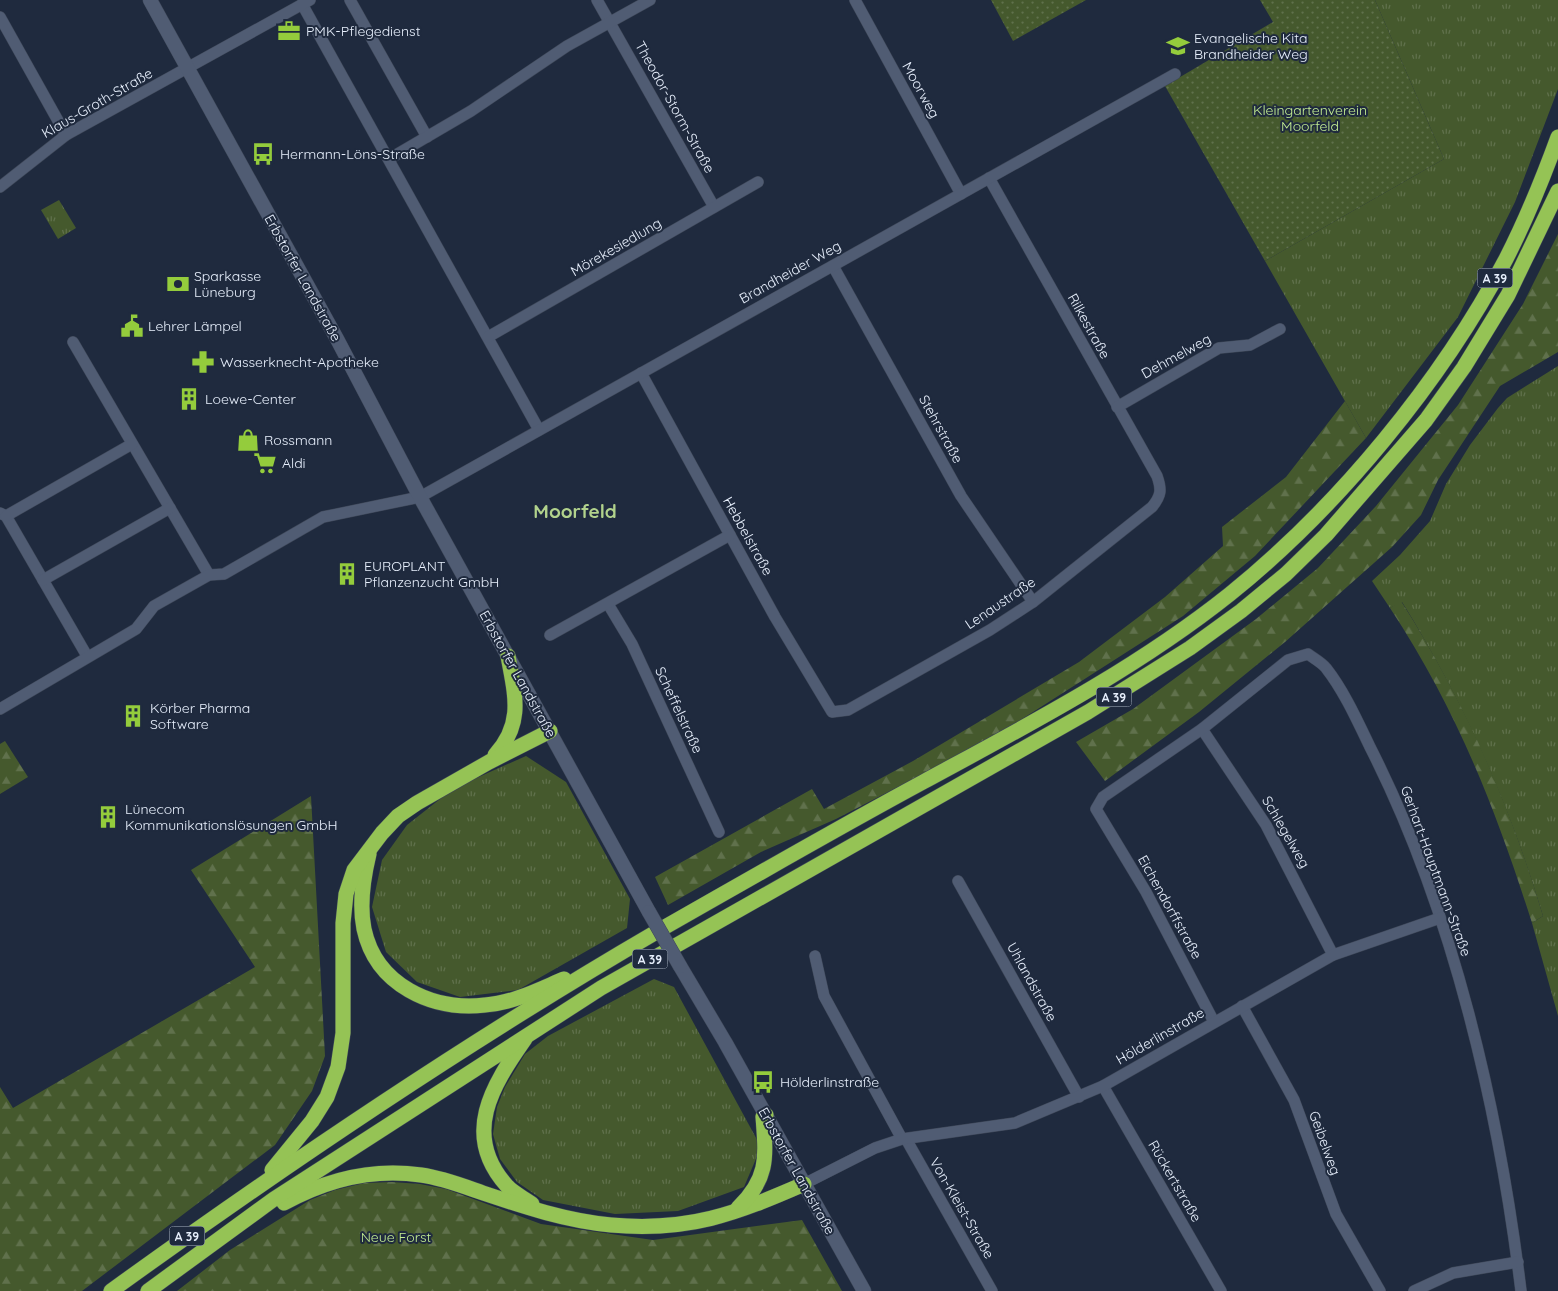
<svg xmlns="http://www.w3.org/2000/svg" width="1558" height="1291" viewBox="0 0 1558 1291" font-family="Quicksand,sans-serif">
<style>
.grass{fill:url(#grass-tufts)}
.forest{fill:url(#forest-firs)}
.garden{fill:url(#garden-dots)}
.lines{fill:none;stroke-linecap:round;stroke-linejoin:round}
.minor-casing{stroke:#3e4758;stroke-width:12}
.tertiary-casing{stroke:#3e4758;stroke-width:15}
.motorway-casing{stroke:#3e4758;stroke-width:16}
.minor{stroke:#505c73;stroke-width:11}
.tertiary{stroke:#505c73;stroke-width:14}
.motorway{stroke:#95c355;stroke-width:15}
.tertiary-bridge-casing{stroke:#3e4758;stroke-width:15;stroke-linecap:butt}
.tertiary-bridge{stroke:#505c73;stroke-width:14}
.labels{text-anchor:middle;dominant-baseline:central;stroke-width:4;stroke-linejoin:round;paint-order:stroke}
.shield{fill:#1f2a3e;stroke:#abb4c3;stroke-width:1}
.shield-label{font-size:12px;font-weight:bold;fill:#e7effc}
.poi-label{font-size:14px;fill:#e7effc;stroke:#1f2a3e;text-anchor:start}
.street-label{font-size:14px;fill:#e7effc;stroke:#1f2a3e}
.park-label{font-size:14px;fill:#c4ee92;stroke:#1f2a3e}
.district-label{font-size:19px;font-weight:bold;fill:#b1d28c;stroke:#1f2a3e}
</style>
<defs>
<pattern id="grass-tufts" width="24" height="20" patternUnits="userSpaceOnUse" patternTransform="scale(1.25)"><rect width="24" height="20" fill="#45592d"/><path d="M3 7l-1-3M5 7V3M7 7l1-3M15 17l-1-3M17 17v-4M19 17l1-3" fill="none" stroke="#60714c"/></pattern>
<pattern id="forest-firs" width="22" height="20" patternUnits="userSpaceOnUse" patternTransform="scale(1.25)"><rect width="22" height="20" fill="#45592d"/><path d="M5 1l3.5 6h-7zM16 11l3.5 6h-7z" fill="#60714c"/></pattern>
<pattern id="garden-dots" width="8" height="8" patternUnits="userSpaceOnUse" patternTransform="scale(1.25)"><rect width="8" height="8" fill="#45592d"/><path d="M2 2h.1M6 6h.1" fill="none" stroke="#60714c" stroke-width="1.8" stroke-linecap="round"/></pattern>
</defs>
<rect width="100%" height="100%" fill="#1f2a3e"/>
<!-- grass -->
<g class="grass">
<path d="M 1375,0 L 1558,0 L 1558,89 L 1515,202 L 1458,317 L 1366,438 L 1265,261 L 1444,159 Z"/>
<path d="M 59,200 L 76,228 L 58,239 L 41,210 Z"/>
<path d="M 1558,366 L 1558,1016 L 1532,923 L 1543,916 C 1510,805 1463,700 1402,602 L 1390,608 L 1372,581 L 1400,555 L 1430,521 L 1446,484 L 1470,445 L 1498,408 L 1507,398 Z"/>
<path d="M 526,756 L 566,782 L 630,899 L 627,928 L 518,990 L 460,997 L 417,982 L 386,952 L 372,907 L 382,860 L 407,825 L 454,788 Z"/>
<path d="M 654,979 L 674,987 L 761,1147 L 744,1187 L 678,1211 L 615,1214 L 543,1200 L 517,1182 L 500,1159 L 493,1134 L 497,1107 L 505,1087 L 525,1054 L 548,1036 Z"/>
</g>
<!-- forest -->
<g class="forest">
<path d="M 1558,234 L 1558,352 L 1500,386 L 1438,480 L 1421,515 L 1392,547 L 1285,642 L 1199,712 L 1105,781 L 1076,742 L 1133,709 L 1256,619 L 1318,568 L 1376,506 L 1458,405 L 1523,304 Z"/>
<path d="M 1345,401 L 1366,438 L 1255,556 L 1183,616 L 1019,721 L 952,759 L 836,819 L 761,852 L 668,905 L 655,877 L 812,789 L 824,809 L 913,761 L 1079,662 L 1165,597 L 1223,546 L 1222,527 L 1286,477 Z"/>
<path d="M 1401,601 C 1464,700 1510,804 1543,916 L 1532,923 C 1495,807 1457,710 1390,608 Z"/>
<path d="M 5,741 L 28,777 L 0,794 L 0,744 Z"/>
<path d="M 311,796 L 325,1056 L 312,1091 L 275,1145 L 82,1291 L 0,1291 L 0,1087 L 13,1108 L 255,967 L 191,870 Z"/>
<path d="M 392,1182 L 420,1184 L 446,1189 L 541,1224 L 653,1240 L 802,1220 L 842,1291 L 177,1291 L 230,1250 L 310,1200 L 335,1190 L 364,1183 Z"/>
</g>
<!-- garden -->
<g class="garden">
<path d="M 991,0 L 1086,0 L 1013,41 Z"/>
<path d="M 1260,0 L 1375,0 L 1444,159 L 1265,261 L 1165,86 L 1273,22 Z"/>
</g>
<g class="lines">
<defs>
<g id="minor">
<path d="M 350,0 L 427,137"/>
<path d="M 597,0 L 714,207"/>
<path d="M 855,0 L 961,194"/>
<path d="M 302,4 L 539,430"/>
<path d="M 0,17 L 66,135"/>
<path d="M 389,159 L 471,111 L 567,46 L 650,0"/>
<path d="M 0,187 L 66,135 L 310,0"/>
<path d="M 833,266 L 961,496 L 1033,602"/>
<path d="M 488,337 L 758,182"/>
<path d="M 73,342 L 209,575"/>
<path d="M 641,373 L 775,617 L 832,712 L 848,710 L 990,630 L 1033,602 L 1152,507 C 1161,496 1162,490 1157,476 L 989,178"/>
<path d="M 1117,407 L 1219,348 L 1250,345 L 1280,329"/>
<path d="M 0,513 L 6,516 L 87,656"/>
<path d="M 6,516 L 132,444"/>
<path d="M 43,580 L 170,508"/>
<path d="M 608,604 L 632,644 L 719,832"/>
<path d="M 550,635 L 730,535"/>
<path d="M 0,709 L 136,629 L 154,606 L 209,575 L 224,574 L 323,517 L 420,497 L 1175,74"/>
<path d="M 1202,729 L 1266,825 L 1333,955"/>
<path d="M 958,881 L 1079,1097"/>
<path d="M 815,956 L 824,996 L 902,1139"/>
<path d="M 1242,1006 L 1294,1100 L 1336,1214 L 1380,1291"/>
<path d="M 1214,1022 L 1146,892 L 1096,809 L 1103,797 L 1202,729 L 1288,660 L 1308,654 C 1313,658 1321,662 1326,668 C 1344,691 1357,720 1370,747 C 1453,910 1499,1110 1521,1291"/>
<path d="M 1103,1086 L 1221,1291"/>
<path d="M 906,1139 L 992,1291"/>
<path d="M 804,1184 L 875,1148 L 902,1139 L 1015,1123 L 1103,1086 L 1333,955 L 1440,918"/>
<path d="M 1414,1291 L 1453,1273 L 1518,1262"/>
</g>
<g id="tertiary">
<path d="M 150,0 L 337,339 L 420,497 L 649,912"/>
<path d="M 680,966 L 725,1042 L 864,1291"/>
</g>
<g id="motorway">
<path d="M 495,755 C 524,723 515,695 508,656"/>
<path d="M 369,854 C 363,879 359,904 364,929 C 376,985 432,1011 485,1005 C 513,1003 538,990 564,979"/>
<path d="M 525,1039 C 492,1086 461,1135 507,1186 C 513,1193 524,1198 532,1204"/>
<path d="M 272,1170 L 312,1121 L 327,1097 L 338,1067 L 343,1033 L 343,923 L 346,894 L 354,870 L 382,833 L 398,816 L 417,803 L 489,762 L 550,731"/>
<path d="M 284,1203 C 326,1180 373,1168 421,1175 C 443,1178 463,1186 483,1193 C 525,1207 567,1221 611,1225 C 689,1232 735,1214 804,1184"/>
<path d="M 738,1208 C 769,1178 766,1157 763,1117 L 766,1115"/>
<path d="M 111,1291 C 288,1163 469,1041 658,931 C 746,881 834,830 923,782 C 1028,725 1136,669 1230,594 C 1338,507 1441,382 1506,259 C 1526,220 1543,178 1558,137"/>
<path d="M 148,1291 L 274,1199 L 601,988 L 1088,712 L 1190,648 L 1241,611 L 1286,574 L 1326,535 L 1426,420 L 1464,367 L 1508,295 L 1558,191"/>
</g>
</defs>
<!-- minor casing -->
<use href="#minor" class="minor-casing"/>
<!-- tertiary casing -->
<use href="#tertiary" class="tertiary-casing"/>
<!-- motorway casing -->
<use href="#motorway" class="motorway-casing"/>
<!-- minor -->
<use href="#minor" class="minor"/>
<!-- tertiary -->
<use href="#tertiary" class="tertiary"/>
<!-- motorway -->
<use href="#motorway" class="motorway"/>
<defs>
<path id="tertiary-bridge" d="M 649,912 L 680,966"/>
</defs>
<!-- tertiary-bridge casing -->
<use href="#tertiary-bridge" class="tertiary-bridge-casing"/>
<!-- tertiary-bridge -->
<use href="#tertiary-bridge" class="tertiary-bridge"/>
</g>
<!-- icons -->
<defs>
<symbol id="office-bare" viewBox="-9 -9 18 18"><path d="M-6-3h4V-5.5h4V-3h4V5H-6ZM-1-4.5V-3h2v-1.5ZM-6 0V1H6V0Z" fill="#94cc3c" stroke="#1f2a3e" stroke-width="2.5" paint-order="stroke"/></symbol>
<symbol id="school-bare" viewBox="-9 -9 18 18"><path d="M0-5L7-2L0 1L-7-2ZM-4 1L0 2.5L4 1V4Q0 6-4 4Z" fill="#94cc3c" stroke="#1f2a3e" stroke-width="2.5" paint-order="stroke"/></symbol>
<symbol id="bus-bare" viewBox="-9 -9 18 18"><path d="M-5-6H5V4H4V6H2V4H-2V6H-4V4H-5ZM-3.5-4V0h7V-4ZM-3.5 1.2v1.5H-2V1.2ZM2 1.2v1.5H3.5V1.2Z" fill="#94cc3c" stroke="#1f2a3e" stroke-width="2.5" paint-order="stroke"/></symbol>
<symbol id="bank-bare" viewBox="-9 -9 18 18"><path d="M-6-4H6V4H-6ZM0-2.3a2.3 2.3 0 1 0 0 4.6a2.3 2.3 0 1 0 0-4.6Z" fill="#94cc3c" stroke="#1f2a3e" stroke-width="2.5" paint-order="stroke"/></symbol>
<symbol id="civic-bare" viewBox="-9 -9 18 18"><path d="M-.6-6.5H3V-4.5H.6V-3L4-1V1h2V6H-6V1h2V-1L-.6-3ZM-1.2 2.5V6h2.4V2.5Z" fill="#94cc3c" stroke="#1f2a3e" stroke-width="2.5" paint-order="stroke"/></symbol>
<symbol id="pharmacy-bare" viewBox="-9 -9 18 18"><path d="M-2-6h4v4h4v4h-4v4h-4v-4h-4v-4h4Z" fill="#94cc3c" stroke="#1f2a3e" stroke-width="2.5" paint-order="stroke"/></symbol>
<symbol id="building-bare" viewBox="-9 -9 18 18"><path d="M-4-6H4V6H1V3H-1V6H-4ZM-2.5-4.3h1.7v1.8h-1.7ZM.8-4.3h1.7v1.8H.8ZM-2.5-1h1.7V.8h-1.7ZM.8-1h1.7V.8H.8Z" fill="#94cc3c" stroke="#1f2a3e" stroke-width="2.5" paint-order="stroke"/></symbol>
<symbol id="shop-bare" viewBox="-9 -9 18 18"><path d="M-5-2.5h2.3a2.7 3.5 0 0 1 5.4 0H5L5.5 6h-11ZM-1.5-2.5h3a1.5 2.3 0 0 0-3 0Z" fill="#94cc3c" stroke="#1f2a3e" stroke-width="2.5" paint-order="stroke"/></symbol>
<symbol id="supermarket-bare" viewBox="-9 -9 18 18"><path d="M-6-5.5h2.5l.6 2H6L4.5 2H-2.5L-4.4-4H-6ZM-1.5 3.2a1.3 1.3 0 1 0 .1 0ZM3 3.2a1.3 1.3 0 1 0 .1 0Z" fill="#94cc3c" stroke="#1f2a3e" stroke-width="2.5" paint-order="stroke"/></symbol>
</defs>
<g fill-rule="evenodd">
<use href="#office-bare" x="273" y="15" width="32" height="32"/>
<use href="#school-bare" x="1162" y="30" width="32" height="32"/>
<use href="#bus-bare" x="247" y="138" width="32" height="32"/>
<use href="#bank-bare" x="162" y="268" width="32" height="32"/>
<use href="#civic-bare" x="116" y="310" width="32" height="32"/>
<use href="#pharmacy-bare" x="187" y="346" width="32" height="32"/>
<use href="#building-bare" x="173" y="383" width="32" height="32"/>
<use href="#shop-bare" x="232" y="424" width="32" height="32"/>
<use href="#supermarket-bare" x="249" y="447" width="32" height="32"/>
<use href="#building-bare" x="331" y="558" width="32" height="32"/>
<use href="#building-bare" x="117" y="700" width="32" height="32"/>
<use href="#building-bare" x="92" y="801" width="32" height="32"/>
<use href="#bus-bare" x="747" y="1066" width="32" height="32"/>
</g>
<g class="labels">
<!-- shield labels -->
<g class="shield">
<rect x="1477.5" y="268.5" width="35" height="19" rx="4"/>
<rect x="1096.5" y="687.5" width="35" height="19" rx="4"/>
<rect x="632.5" y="949.5" width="35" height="19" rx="4"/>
<rect x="169.5" y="1226.5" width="35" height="19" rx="4"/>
</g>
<g class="shield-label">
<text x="1495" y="278">A 39</text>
<text x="1114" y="697">A 39</text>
<text x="650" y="959">A 39</text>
<text x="187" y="1236">A 39</text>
</g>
<!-- poi labels -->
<g class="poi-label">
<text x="306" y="31">PMK-Pflegedienst</text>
<text x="1194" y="38">Evangelische Kita<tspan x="1194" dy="16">Brandheider Weg</tspan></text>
<text x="280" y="154">Hermann-Löns-Straße</text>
<text x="194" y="276">Sparkasse<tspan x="194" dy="16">Lüneburg</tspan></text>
<text x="148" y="326">Lehrer Lämpel</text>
<text x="220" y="362">Wasserknecht-Apotheke</text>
<text x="205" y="399">Loewe-Center</text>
<text x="264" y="440">Rossmann</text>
<text x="282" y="463">Aldi</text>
<text x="364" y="566">EUROPLANT<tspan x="364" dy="16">Pflanzenzucht GmbH</tspan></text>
<text x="150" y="708">Körber Pharma<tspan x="150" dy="16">Software</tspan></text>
<text x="125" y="809">Lünecom<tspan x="125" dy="16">Kommunikationslösungen GmbH</tspan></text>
<text x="780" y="1082">Hölderlinstraße</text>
</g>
<!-- street labels -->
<g class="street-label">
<text transform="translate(921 90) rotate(61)">Moorweg</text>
<text transform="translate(97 103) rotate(-30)">Klaus-Groth-Straße</text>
<text transform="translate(675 107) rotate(61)">Theodor-Storm-Straße</text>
<text transform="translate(616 247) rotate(-30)">Mörekesiedlung</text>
<text transform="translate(790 272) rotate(-29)">Brandheider Weg</text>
<text transform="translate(303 278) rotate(61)">Erbstorfer Landstraße</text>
<text transform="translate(1089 326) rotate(61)">Rilkestraße</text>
<text transform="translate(1176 356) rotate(-29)">Dehmelweg</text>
<text transform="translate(941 429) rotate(61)">Stehrstraße</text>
<text transform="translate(748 536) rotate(61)">Hebbelstraße</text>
<text transform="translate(1000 603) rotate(-34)">Lenaustraße</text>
<text transform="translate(518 674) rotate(61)">Erbstorfer Landstraße</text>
<text transform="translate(679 710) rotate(65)">Scheffelstraße</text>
<text transform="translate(1286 832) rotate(60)">Schlegelweg</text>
<text transform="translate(1436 871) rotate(70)">Gerhart-Hauptmann-Straße</text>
<text transform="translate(1170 907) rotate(61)">Eichendorffstraße</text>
<text transform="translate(1032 982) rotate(61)">Uhlandstraße</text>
<text transform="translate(1160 1036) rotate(-30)">Hölderlinstraße</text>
<text transform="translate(1325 1143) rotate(70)">Geibelweg</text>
<text transform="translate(797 1171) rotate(61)">Erbstorfer Landstraße</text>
<text transform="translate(1175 1181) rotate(60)">Rückertstraße</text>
<text transform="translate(962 1208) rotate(60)">Von-Kleist-Straße</text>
</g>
<!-- park labels -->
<g class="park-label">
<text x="1310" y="110">Kleingartenverein<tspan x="1310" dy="16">Moorfeld</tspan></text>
<text x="396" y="1237">Neue Forst</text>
</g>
<!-- district labels -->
<g class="district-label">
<text x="575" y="511">Moorfeld</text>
</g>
</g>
</svg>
